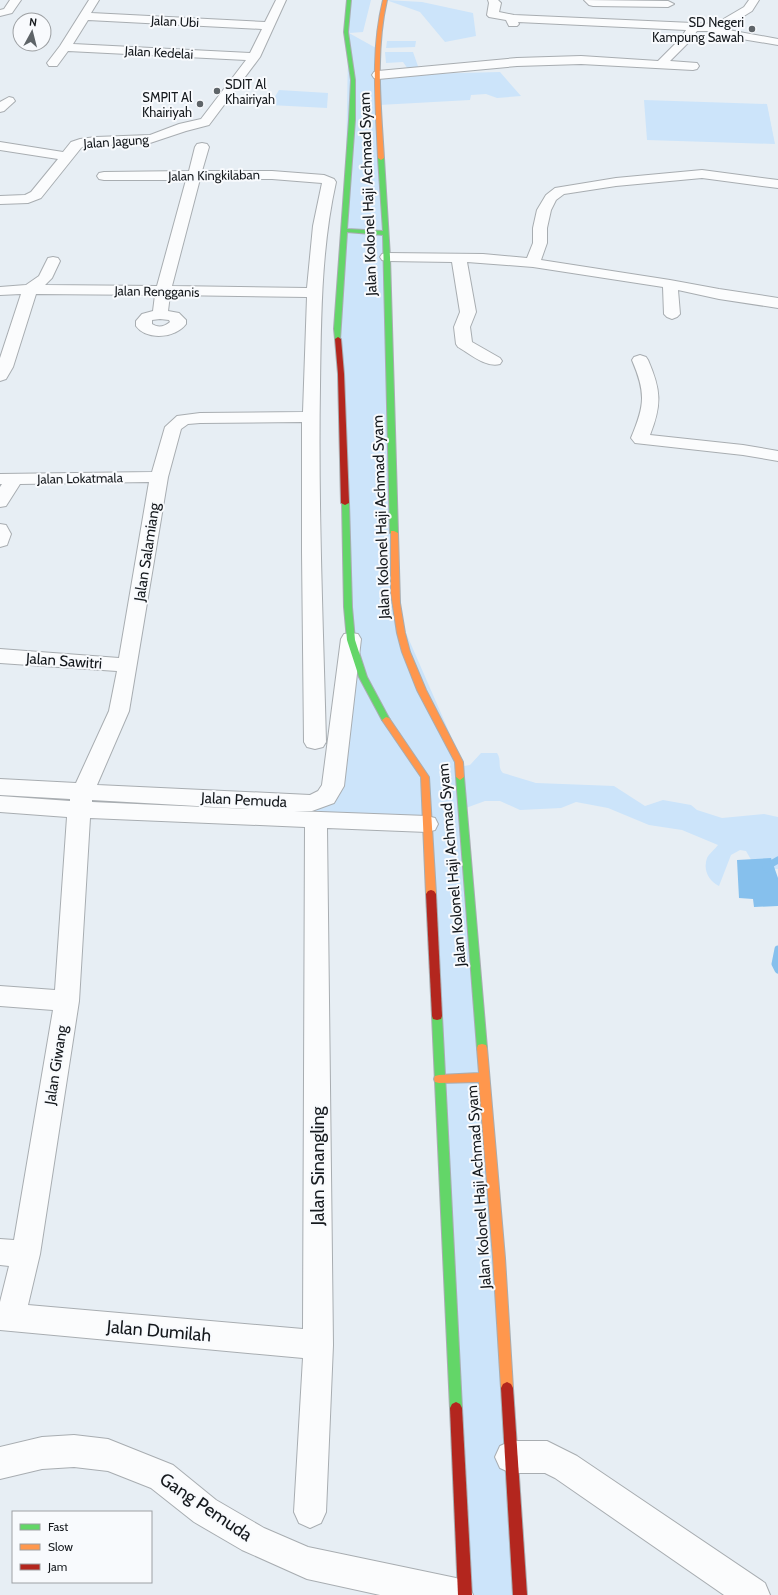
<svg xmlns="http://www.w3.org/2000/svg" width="778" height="1595" viewBox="0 0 778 1595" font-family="Cabin,sans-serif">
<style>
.green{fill:#cce4fa}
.water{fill:#86c0ed}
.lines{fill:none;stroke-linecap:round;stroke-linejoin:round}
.stream{stroke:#86c0ed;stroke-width:7}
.street-casing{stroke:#a8adb1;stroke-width:2}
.fast-casing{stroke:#a8adb1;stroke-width:2}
.slow-casing{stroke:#a8adb1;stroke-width:2}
.jam-casing{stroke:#a8adb1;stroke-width:2}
.street{fill:#fbfcfd;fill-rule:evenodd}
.fast{fill:#63d668;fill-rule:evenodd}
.slow{fill:#ff974d;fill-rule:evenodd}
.jam{fill:#b3261e;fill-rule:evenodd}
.poi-dot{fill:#5e6468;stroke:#f8fafd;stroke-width:1.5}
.labels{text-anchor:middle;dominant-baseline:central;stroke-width:4;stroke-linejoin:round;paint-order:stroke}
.far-street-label{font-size:13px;fill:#15191d;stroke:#f8fafd}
.far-poi-label{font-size:13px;fill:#15191d;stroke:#f8fafd;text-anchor:end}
.street-label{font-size:15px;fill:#15191d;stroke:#f8fafd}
.near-street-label{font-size:18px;fill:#15191d;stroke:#f8fafd}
</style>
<rect width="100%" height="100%" fill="#e7eef4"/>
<!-- green -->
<g class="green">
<path d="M 349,0 L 371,0 L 363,32 L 349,33 L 376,48 L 378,75 L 500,72 L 521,96 L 497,98 L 486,94 L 471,95 L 470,100 L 379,105 L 396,610 L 464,766 L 470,765 L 481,753 L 497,753 C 502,760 497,767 503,773 L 536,783 L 614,786 L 645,806 L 663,800 L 691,805 L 697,810 L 722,818 L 764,814 L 778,817 L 778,869 L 770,869 L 753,863 L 746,851 L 740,850 L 731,855 L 719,886 C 708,880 703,870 707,858 C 709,854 715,849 718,845 L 682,830 L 649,825 L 608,808 L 576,802 L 561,808 L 520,810 L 500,801 L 485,801 L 463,809 L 520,1595 L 465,1595 L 427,824 L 0,804 L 0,787 L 326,797 L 351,640 L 340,368 L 345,217 Z"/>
<path d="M 386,0 L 422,2 L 473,13 L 476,36 L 445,42 L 420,12 Z"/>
<path d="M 387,41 L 416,41 L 415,47 L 386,48 Z"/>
<path d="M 385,52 L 413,52 L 419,69 L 408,69 L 403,62 L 386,63 Z"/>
<path d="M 279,90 L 328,93 L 327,108 L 270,105 Z"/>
<path d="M 644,100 L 767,104 L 775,144 L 647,140 Z"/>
</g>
<!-- water -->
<path class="water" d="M 771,858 L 778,878 L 778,906 L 754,907 L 753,899 L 739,898 L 737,860 Z"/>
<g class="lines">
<!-- stream -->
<g class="stream">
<path d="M 767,869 L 766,867 L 778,860"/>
<path d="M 778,949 L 775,964 L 778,970"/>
</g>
<defs>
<g id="street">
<path d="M 10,0 L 21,0 L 12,13 L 0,16 L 0,10 L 4,9 Z"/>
<path d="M 89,0 L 99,0 L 91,13 L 265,22 L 276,0 L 286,0 L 260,57 L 209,125 L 186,131 L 150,143 L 84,146 L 81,148 L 41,198 L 28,203 L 0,204 L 0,196 L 25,195 L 31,192 L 58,159 L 0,150 L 0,142 L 63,152 L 71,142 L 80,139 L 96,137 L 150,135 L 179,124 L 201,119 L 246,60 L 68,51 L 57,66 L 49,66 L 47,63 L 60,46 ZM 88,20 L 262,29 L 250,53 L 73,44 Z"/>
<path d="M 488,0 L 498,0 L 501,3 L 499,12 L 514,15 L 715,24 L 744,7 L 749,0 L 759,0 L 752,11 L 723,29 L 778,39 L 778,45 L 718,35 L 714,34 L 712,31 L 697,31 L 688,43 L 670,61 L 697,63 L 699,66 L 697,69 L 693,70 L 581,64 L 517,66 L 378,79 L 374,78 L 372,75 L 374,72 L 378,71 L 517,58 L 581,56 L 658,61 L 680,39 L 686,30 L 518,22 L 519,24 L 517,26 L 509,26 L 506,20 L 489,17 L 487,15 L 489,3 Z"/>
<path d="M 584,0 L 668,1 L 674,4 L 668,7 L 593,6 L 589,5 Z"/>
<path d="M 9,97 L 13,98 L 15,101 L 4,111 L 0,112 L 0,102 Z"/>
<path d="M 202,143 L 207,144 L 209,147 L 202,171 L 272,171 L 324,175 L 334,179 L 336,182 C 321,249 321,318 320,386 C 318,505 323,623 326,742 L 323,747 L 315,749 L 307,747 L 304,742 L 302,552 L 302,422 L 200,423 L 188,424 L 181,429 L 168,477 L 129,711 L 97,785 L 310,795 L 318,791 L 322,785 L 341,639 L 344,634 L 351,633 L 358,634 L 361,639 L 344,786 L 334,803 L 312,811 L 294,811 L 427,816 L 435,818 L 438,824 L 435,830 L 427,832 L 327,828 L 333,1345 L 326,1512 L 321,1523 L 310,1528 L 299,1523 L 294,1512 L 303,1358 L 0,1330 L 0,1302 L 9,1266 L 0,1265 L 0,1239 L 14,1240 L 53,1010 L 0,1006 L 0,986 L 55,990 L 67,817 L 0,812 L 0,796 L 70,801 L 70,799 L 0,795 L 0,779 L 76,783 L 109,711 L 117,671 L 0,663 L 0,649 L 119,658 L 149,482 L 20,484 L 6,506 L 0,507 L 0,487 L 2,484 L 0,484 L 0,474 L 152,472 L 165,427 L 177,416 L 200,413 L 303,412 L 307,297 L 170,295 L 168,311 L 179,313 L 186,320 L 186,324 C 176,338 147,341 136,326 L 136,321 L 142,314 L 153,311 L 155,295 L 36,294 L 13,367 L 6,379 L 0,381 L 0,358 L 21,294 L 0,295 L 0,287 L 26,285 L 39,276 L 48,258 L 53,257 L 58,258 L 60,261 L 52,278 L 45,285 L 157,286 L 186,180 L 104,180 L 99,179 L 97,176 L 99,173 L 104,172 L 189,171 L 195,147 L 197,144 ZM 200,179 L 272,179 L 322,183 L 313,226 L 307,288 L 172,286 ZM 160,319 L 169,320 L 170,322 C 164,327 158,328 152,324 L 152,320 ZM 92,800 L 249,809 L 92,802 ZM 90,818 L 305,827 L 303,1329 L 28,1305 L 40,1254 L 79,1001 Z"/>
<path d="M 702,170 L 778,180 L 778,188 L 702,178 L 616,186 L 564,194 L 556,200 L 551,210 L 547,228 L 547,243 L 541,260 L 670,280 L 719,289 L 778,298 L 778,308 L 719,299 L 678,290 L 680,314 L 677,317 L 672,319 L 667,317 L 664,314 L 663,287 L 533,267 L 467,262 L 476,312 L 470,327 L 472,342 L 500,358 L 502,361 L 500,364 C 486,368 470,354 458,347 L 456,344 L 454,327 L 460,312 L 452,262 L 387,261 L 382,260 L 380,257 L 382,254 L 387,253 L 483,254 L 527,258 L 533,243 L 533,228 L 537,210 L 546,195 L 555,188 L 616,178 Z"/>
<path d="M 640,355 L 646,357 L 648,360 C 661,390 662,404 650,435 L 743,445 L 778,451 L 778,461 L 743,455 L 635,443 L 631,438 C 645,405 646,393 632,360 L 634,357 Z"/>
<path d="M 0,524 L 6,525 L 11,534 L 7,545 L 0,547 Z"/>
<path d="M 74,1435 L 108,1439 L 173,1465 L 216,1500 L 264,1528 L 308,1547 L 456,1578 L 468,1583 L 473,1595 L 380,1595 L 307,1579 L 242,1550 L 194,1522 L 151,1488 L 108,1471 L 74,1467 L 42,1469 L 0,1479 L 0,1447 L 42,1437 Z"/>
<path d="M 511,1441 L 547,1441 L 577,1456 L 765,1583 L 770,1595 L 724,1595 L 555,1478 L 545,1473 L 511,1473 L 500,1468 L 495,1457 L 500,1446 Z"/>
</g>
<g id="fast">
<path d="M 347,0 L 351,0 L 348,32 L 355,80 L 355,120 L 347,229 L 383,231 L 378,158 L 381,156 L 384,158 L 390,257 L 398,533 L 394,535 L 390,533 L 383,235 L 347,232 L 340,340 L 335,339 L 334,329 L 349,120 L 351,80 L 344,32 Z"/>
<path d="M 342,501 L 345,501 L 349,503 L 352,607 L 355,640 L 367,677 L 390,720 L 386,723 L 382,720 L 359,677 L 347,640 L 344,607 Z"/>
<path d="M 460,774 L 464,777 L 487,1048 L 486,1051 L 482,1052 L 478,1051 L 477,1048 L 456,777 Z"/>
<path d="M 437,1012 L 441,1013 L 442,1016 L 462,1408 L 460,1412 L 456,1414 L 452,1412 L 450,1408 L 432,1016 L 433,1013 Z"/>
</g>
<g id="slow">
<path d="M 383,0 L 387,0 C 375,53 381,105 384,158 L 381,160 L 378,158 C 376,105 370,53 383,0 Z"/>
<path d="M 391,531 L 394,531 L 398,533 L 400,603 L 405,633 L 410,652 L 426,690 L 463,762 L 464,777 L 460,780 L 456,777 L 455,762 L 417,690 L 402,652 L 397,633 L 391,593 Z"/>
<path d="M 386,717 L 389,718 L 429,777 L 436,894 L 434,897 L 428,897 L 426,894 L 421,777 L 382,720 Z"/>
<path d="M 482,1044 L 486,1045 L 487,1048 L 505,1258 L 513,1388 L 511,1392 L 507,1394 L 503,1392 L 501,1388 L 493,1258 L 479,1082 L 439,1083 L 435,1082 L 434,1079 L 435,1076 L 439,1075 L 479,1073 L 477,1048 L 478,1045 Z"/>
</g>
<g id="jam">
<path d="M 338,337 L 341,339 L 344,374 L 349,503 L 345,505 L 341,503 L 338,374 L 335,339 Z"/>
<path d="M 431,890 L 434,891 L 436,894 L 442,1016 L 441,1019 L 437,1020 L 433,1019 L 432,1016 L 426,894 L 428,891 Z"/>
<path d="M 507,1382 L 511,1384 L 513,1388 L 527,1595 L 513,1595 L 501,1388 L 503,1384 Z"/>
<path d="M 456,1402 L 460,1404 L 462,1408 L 472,1595 L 458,1595 L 450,1408 L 452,1404 Z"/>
</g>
</defs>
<!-- street casing -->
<use href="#street" class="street-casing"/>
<!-- fast casing -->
<use href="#fast" class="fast-casing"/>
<!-- slow casing -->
<use href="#slow" class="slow-casing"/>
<!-- jam casing -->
<use href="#jam" class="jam-casing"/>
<!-- street -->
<use href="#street" class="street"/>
<!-- fast -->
<use href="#fast" class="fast"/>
<!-- slow -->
<use href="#slow" class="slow"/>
<!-- jam -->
<use href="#jam" class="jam"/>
</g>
<!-- markers -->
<g class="poi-dot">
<circle cx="752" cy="29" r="4"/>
<circle cx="217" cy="91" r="4"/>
<circle cx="200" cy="104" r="4"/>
</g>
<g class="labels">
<!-- far-street labels -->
<g class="far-street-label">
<text transform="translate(175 21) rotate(3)">Jalan Ubi</text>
<text transform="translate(159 52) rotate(3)">Jalan Kedelai</text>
<text transform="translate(116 141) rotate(-4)">Jalan Jagung</text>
<text transform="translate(214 175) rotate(-1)">Jalan Kingkilaban</text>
<text transform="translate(157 291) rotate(1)">Jalan Rengganis</text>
<text transform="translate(80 478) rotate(-1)">Jalan Lokatmala</text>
</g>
<!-- far-poi labels -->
<g class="far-poi-label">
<text x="744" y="22">SD Negeri<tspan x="744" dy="15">Kampung Sawah</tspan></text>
<text x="225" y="84" text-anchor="start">SDIT Al<tspan x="225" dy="15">Khairiyah</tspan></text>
<text x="192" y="97">SMPIT Al<tspan x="192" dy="15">Khairiyah</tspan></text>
</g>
<!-- street labels -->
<g class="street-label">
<text transform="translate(368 194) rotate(-92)">Jalan Kolonel Haji Achmad Syam</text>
<text transform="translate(381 517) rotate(-92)">Jalan Kolonel Haji Achmad Syam</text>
<text transform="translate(147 552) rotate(-81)">Jalan Salamiang</text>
<text transform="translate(64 661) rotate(4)">Jalan Sawitri</text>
<text transform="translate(244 800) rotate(3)">Jalan Pemuda</text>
<text transform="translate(452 865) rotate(-95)">Jalan Kolonel Haji Achmad Syam</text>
<text transform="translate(56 1065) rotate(-81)">Jalan Giwang</text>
<text transform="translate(479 1187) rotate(-94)">Jalan Kolonel Haji Achmad Syam</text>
</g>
<!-- near-street labels -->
<g class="near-street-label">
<text transform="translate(318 1166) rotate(-90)">Jalan Sinangling</text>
<text transform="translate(159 1331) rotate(5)">Jalan Dumilah</text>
<text transform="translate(206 1507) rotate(34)">Gang Pemuda</text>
</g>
</g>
<!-- legend -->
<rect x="12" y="1511" width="140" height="72" fill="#f8fafd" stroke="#9da0a3"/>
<rect x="20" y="1524" width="20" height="6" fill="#63d668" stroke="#9da0a3"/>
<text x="48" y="1531" font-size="12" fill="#15191d">Fast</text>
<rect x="20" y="1544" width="20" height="6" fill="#ff974d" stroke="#9da0a3"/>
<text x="48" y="1551" font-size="12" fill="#15191d">Slow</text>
<rect x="20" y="1564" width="20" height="6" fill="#b3261e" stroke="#9da0a3"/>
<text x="48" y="1571" font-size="12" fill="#15191d">Jam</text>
<!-- north arrow -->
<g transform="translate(32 32) rotate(7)"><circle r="19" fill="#f8fafd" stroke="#9da0a3"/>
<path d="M0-3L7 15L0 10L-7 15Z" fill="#5e6468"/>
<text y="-6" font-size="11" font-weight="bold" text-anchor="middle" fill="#15191d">N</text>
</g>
</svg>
